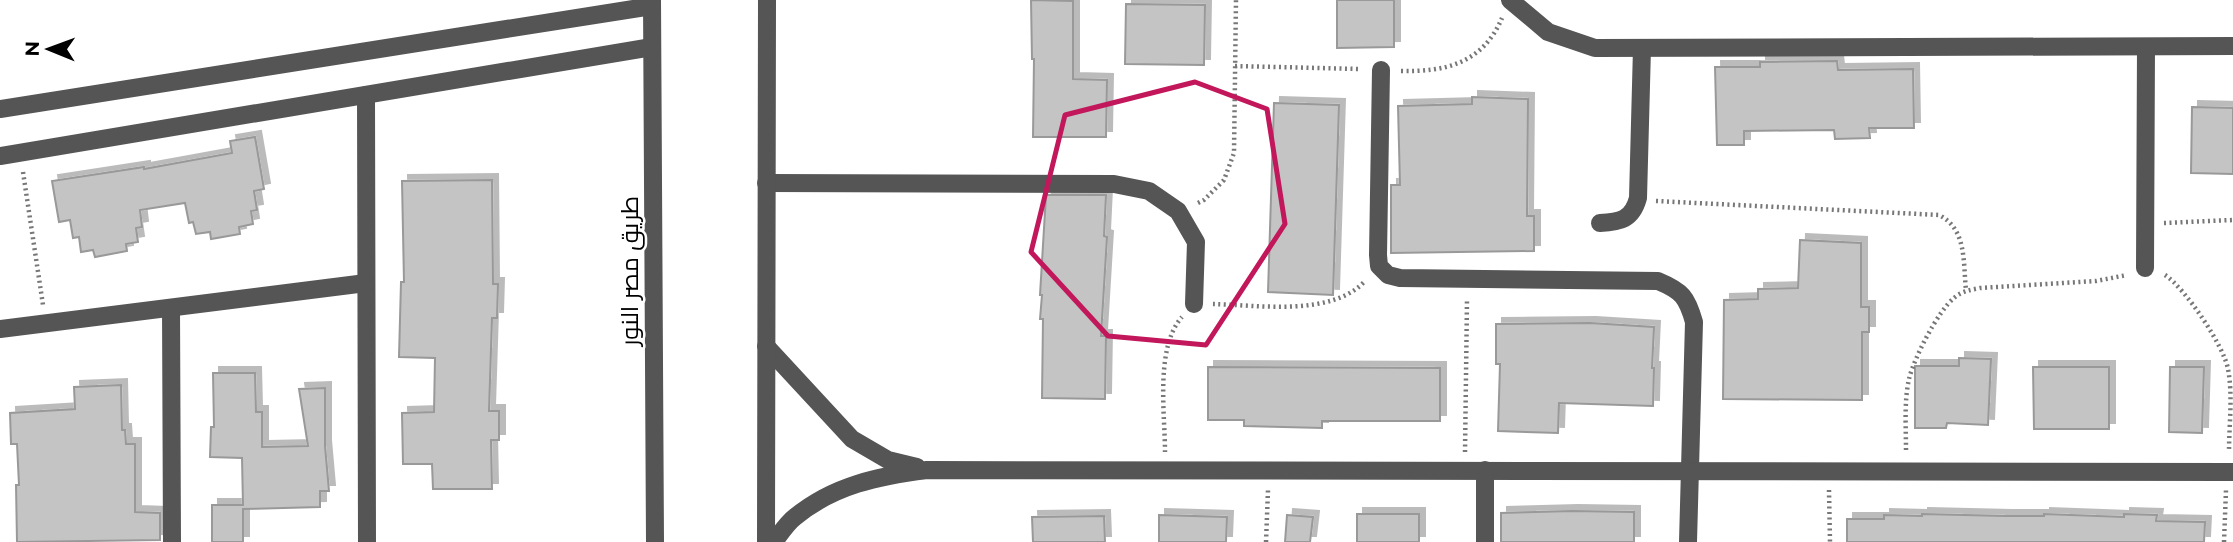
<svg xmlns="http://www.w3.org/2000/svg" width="2233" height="542" viewBox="0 0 2233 542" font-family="Montserrat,Cairo,sans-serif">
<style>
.building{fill:#c4c4c4;stroke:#999;stroke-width:2;filter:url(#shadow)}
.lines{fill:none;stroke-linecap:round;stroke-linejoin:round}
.path{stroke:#777;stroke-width:4.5;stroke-dasharray:2 3.5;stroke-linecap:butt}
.minor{stroke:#555;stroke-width:18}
.marked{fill:none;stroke:#c2185b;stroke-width:5;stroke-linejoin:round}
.labels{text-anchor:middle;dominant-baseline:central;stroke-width:5;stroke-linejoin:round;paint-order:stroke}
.street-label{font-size:24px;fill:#000;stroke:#fff}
</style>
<defs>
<filter id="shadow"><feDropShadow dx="6" dy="-6" stdDeviation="0" flood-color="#0004"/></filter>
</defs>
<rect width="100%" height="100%" fill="#fff"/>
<!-- building -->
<g class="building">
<path d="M 1031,0 L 1073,1 L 1073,79 L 1107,80 L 1106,137 L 1033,137 L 1034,59 L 1032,59 Z"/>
<path d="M 1337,0 L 1394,0 L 1394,47 L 1337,48 Z"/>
<path d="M 1126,4 L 1205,5 L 1204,65 L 1125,64 Z"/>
<path d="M 1837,61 L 1838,70 L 1913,69 L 1914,128 L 1869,128 L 1870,138 L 1835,139 L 1834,130 L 1744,131 L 1744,145 L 1717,145 L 1715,67 L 1760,67 L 1760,62 Z"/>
<path d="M 1472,97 L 1528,99 L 1527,216 L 1534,216 L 1534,251 L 1391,253 L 1391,185 L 1400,185 L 1398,106 L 1472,104 Z"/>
<path d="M 1274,103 L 1339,105 L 1333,295 L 1268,292 Z"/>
<path d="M 2192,107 L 2233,108 L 2233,174 L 2191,173 Z"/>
<path d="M 255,137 L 264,189 L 254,191 L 257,210 L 251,211 L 253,224 L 239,227 L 240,234 L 211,239 L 210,232 L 196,234 L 193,222 L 189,223 L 185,203 L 140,210 L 142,227 L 136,228 L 138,242 L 126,244 L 127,251 L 95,257 L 93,250 L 81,252 L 79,237 L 73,238 L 70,220 L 59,222 L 52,181 L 144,167 L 144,169 L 232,153 L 230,141 Z"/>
<path d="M 492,180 L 493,284 L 498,284 L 497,318 L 492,318 L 489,411 L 499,411 L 499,440 L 491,440 L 492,489 L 433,489 L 432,464 L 403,464 L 402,413 L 434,412 L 435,358 L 399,357 L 401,282 L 404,282 L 402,181 Z"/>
<path d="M 1046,195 L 1106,195 L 1104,236 L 1107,237 L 1101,336 L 1106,336 L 1105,399 L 1042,398 L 1043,319 L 1040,319 L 1042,295 L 1040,295 Z"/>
<path d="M 1800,240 L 1861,243 L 1861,307 L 1869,307 L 1869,332 L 1862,332 L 1862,400 L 1723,399 L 1724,300 L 1758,299 L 1758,289 L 1798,288 Z"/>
<path d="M 1590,323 L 1654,327 L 1652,368 L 1654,368 L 1653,406 L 1559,403 L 1558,433 L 1498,431 L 1500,364 L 1496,364 L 1496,324 Z"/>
<path d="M 1959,358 L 1991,359 L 1988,425 L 1947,423 L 1946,428 L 1915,428 L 1915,366 L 1959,366 Z"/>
<path d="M 1208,367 L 1440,368 L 1440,421 L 1322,421 L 1322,428 L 1244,426 L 1244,420 L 1208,420 Z"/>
<path d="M 2033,367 L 2109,367 L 2109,429 L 2034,429 Z"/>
<path d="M 2170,367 L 2204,367 L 2202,433 L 2169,432 Z"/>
<path d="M 213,373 L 255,373 L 256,412 L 262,412 L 262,447 L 308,446 L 299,389 L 325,388 L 325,446 L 329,491 L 320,491 L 320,507 L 243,509 L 243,542 L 212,542 L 212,505 L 243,505 L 242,458 L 210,457 L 211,427 L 214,427 Z"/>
<path d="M 121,385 L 122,430 L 125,430 L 126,444 L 135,444 L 135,512 L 160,513 L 160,540 L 17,542 L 16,485 L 19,485 L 17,444 L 11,444 L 10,413 L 75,409 L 74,387 Z"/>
<path d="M 1572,511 L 1634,512 L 1634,542 L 1501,542 L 1501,513 Z"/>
<rect x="1357" y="514" width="62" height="28"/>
<path d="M 1922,514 L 2006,516 L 2044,516 L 2044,514 L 2124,517 L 2124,514 L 2157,515 L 2156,521 L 2205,522 L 2204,542 L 1847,542 L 1847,519 L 1884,519 L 1884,515 L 1922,516 Z"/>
<path d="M 1159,515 L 1227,517 L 1226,542 L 1159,542 Z"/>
<path d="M 1287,515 L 1313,517 L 1310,542 L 1285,542 Z"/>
<path d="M 1104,516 L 1105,542 L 1033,542 L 1032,517 Z"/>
</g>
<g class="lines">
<!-- path -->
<g class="path">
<path d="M 1235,66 L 1360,69"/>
<path d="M 1401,71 C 1446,72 1483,63 1502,18"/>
<path d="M 23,172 L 43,305"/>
<path d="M 1656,201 L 1939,215 C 1967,229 1963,262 1966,290"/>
<path d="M 1198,203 L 1204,200 L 1224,180 L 1234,153 L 1236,0"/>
<path d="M 2164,223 L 2233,220"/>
<path d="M 2165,275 C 2185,288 2224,346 2228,369 C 2233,395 2229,425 2229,452"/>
<path d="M 1213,304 C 1258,305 1332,317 1365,281"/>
<path d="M 1906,450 C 1906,427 1904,401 1909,379 C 1914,358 1938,311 1954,298 C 1962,291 1970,290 1980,288 L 2096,281 L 2127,275"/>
<path d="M 1165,452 C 1165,414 1155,347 1182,317"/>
<path d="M 1465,452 L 1467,300"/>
<path d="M 1829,490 L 1830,542"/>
<path d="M 1266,542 L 1268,490"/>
<path d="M 2224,542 L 2226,490"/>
</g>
<!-- minor -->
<g class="minor">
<path d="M 652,0 L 655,542"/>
<path d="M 1510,0 L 1548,32 L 1595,48 L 2233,46"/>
<path d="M 1381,70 L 1378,255 L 1379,266 L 1388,275 L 1400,278 L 1658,281 C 1682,291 1687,297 1694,322 L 1688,542"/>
<path d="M 366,95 L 367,542"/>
<path d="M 0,109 L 652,6"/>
<path d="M 0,156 L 652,47"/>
<path d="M 766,183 L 1114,184 L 1149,191 L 1178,211 L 1196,242 L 1194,304"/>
<path d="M 1600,223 C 1620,222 1632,220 1638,198 L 1642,48"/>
<path d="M 2145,268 L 2146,47"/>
<path d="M 171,308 L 172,542"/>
<path d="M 0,329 L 366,283"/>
<path d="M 766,346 L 852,439 L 888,460 L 917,467"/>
<path d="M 766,542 L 767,0"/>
<path d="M 774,542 C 780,534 787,523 795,517 C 834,485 879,476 927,470 L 2233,472"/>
<path d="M 1485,542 L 1485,470"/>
</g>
</g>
<!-- marked area -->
<path class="marked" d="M 1195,82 L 1267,109 L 1285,224 L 1206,345 L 1108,336 L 1031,252 L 1065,115 Z"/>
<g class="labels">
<!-- street labels -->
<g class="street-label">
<text transform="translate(629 271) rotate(-90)">طريق مصر النور</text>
</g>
</g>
<!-- north arrow -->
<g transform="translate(49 49) rotate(271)" stroke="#ffffff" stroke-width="5" paint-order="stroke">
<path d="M0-5L12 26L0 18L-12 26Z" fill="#000000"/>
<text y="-10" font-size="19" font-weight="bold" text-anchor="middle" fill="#000000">N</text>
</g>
</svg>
